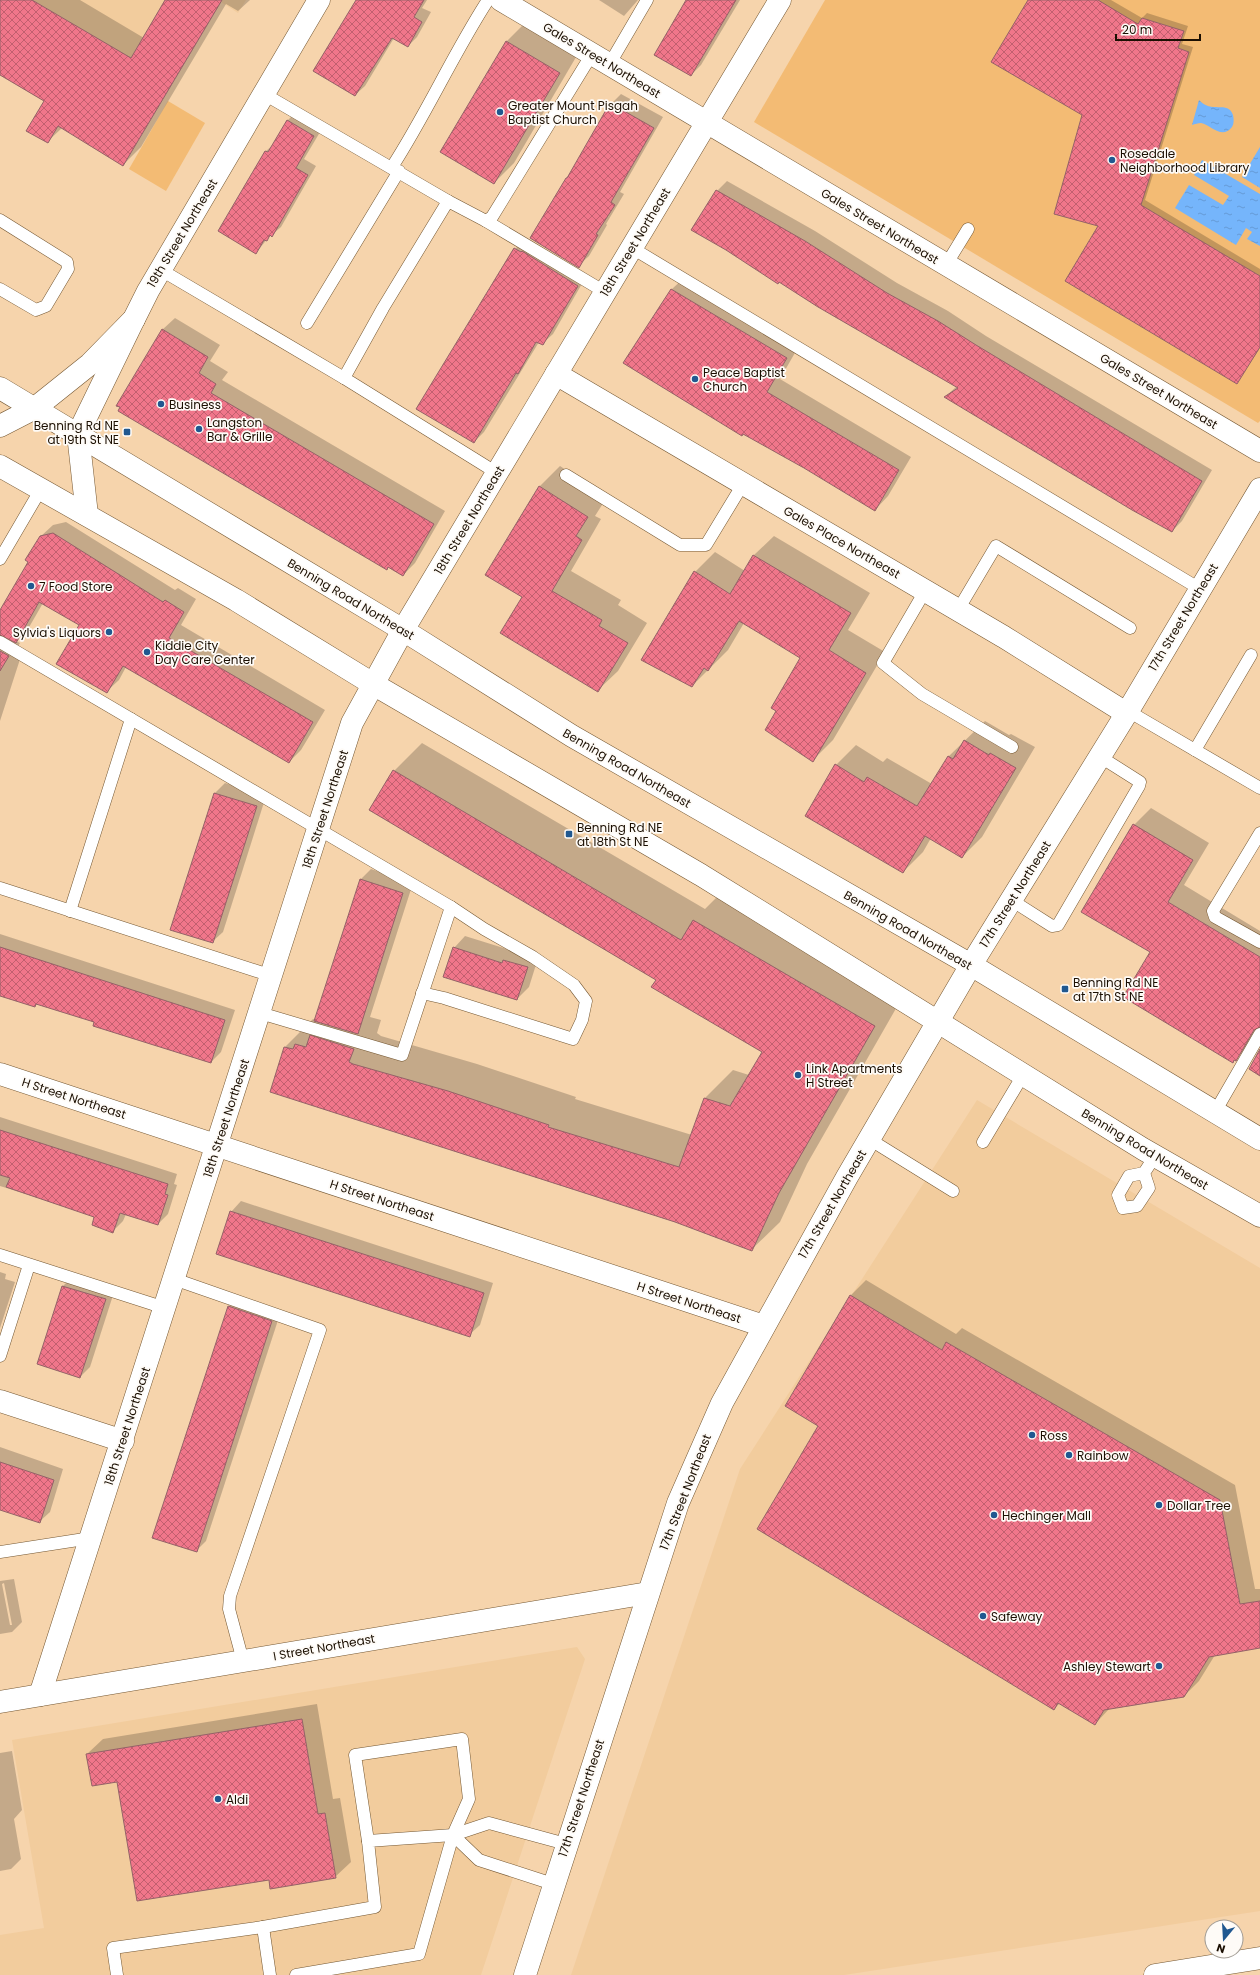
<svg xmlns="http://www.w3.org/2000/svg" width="1260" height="1975" viewBox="0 0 1260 1975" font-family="Poppins,sans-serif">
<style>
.built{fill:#f2cc9d}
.park{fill:#f3bb74}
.water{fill:url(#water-ripples)}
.shadow{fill:#0003;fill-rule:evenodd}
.building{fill:url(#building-cross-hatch);stroke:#946268}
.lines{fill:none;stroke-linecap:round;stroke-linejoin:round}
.lane-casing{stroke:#745732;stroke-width:13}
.street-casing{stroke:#745732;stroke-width:23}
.secondary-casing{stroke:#745732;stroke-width:23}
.primary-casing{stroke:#745732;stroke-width:23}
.lane{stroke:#fff;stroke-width:12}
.street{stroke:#fff;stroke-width:22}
.secondary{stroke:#fff;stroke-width:22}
.primary{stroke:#fff;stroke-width:22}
.poi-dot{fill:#205890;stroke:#fefbf7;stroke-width:1.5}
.labels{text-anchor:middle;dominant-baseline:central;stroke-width:3.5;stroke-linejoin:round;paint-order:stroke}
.street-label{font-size:12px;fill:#1b0f02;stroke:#fefbf7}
.poi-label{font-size:12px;fill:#1b0f02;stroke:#fefbf7;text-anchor:start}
</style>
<defs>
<pattern id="water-ripples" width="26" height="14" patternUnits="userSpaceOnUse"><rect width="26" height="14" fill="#75b5fb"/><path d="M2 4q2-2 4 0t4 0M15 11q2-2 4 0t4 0" fill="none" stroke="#659ad6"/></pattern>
<pattern id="building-cross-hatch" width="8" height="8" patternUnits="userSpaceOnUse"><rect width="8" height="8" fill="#f0768a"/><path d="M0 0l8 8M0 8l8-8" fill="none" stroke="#c25f6f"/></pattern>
</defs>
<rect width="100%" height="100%" fill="#f6d4ac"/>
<!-- built -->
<g class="built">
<path d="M 0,0 L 246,0 L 238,13 L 221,2 L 123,166 L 82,141 L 90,129 L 0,75 Z"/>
<path d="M 977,1100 L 1260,1268 L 1260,1911 L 844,1975 L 571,1975 L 740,1469 Z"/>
<path d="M 577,1647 L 585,1659 L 481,1975 L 0,1975 L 0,1935 L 44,1928 L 12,1740 Z"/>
</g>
<!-- park -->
<g class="park">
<path d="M 825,0 L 1260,0 L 1260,421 L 1258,423 L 754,122 Z"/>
<path d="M 168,101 L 205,123 L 166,191 L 129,169 Z"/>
</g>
<!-- water -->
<g class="water">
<path d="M 1199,100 C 1211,114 1228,100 1233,115 C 1234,119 1234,124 1232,127 C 1222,140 1211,125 1201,123 C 1198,123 1195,124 1192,125 Z"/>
<path d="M 1260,147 L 1260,188 L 1242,177 Z"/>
<path d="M 1202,160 L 1260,194 L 1260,246 L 1247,239 L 1252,232 L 1246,228 L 1236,245 L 1175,208 L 1189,185 L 1223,205 L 1229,196 L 1194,175 Z"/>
</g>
<!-- shadow -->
<g class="shadow">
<path d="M 0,0 L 80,0 L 144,38 L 167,0 L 250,0 L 238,11 L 226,4 L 141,147 L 123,165 L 62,128 L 47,142 L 45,101 L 0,74 Z"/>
<path d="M 357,0 L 427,0 L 422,8 L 431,12 L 417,37 L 408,46 L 394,38 L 365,86 L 355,95 Z"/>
<path d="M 599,0 L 638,0 L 624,16 Z"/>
<path d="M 687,0 L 740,0 L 701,65 L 691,75 Z"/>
<path d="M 1029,0 L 1111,0 L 1142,18 L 1147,13 L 1188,26 L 1182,44 L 1193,47 L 1145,200 L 1260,269 L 1260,348 L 1237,383 L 1099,225 L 1083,114 Z"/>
<path d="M 527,21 L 579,52 L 514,163 L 494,183 L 442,151 L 507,41 Z"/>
<path d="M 621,94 L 663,117 L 620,192 L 624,194 L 606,224 L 607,225 L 589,256 L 578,266 L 566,178 L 571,174 L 611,104 Z"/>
<path d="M 296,112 L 323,127 L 304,159 L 316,166 L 281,227 L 268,238 L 256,253 L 219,231 L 266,151 L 274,144 L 288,120 Z"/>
<path d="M 727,181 L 815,231 L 897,283 L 948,311 L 986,336 L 1212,470 L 1182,521 L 1172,531 L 945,397 L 957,386 L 717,191 Z"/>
<path d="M 525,239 L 533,242 L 587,275 L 553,334 L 542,344 L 539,342 L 484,432 L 474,442 L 515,249 Z"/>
<path d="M 686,276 L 800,344 L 780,379 L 911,457 L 888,496 L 875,510 L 822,477 L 743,433 L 624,363 L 672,289 Z"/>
<path d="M 175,318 L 220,345 L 210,361 L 228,372 L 222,380 L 445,511 L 415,563 L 403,575 L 389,566 L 386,569 L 119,411 L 162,330 Z"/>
<path d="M 560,466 L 607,497 L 595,516 L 601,519 L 571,571 L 621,600 L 618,605 L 647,623 L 618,671 L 598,690 L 523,597 L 540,486 Z"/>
<path d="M 66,522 L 175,590 L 178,588 L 196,599 L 181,625 L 325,710 L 301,750 L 289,762 L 126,667 L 119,680 L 106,692 L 80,625 L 43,603 L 28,629 L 16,641 L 20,643 L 17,648 L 23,650 L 0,721 L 0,612 L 30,561 L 40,537 L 53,525 Z"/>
<path d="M 774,536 L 870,593 L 848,630 L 885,652 L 833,740 L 813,760 L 777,711 L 801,658 L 744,623 L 728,650 L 692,686 L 695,572 L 715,552 L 745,571 L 754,555 Z"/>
<path d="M 985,721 L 1009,735 L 1011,734 L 1035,747 L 982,837 L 962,857 L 931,838 L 923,852 L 903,872 L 836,765 L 856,745 L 883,762 L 887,758 L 932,784 L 948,757 Z"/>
<path d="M 422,743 L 705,909 L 721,893 L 902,998 L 807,1164 L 780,1222 L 751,1250 L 285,1047 L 313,1019 L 316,1020 L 361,879 L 371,869 L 413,883 L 370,1017 L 381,1020 L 377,1033 L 381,1036 L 477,1064 L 576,1097 L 575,1099 L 692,1135 L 705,1098 L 733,1070 L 749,1075 L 763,1051 L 657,979 L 394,771 Z"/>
<path d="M 225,783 L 266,796 L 223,932 L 212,942 L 171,929 L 215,793 Z"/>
<path d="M 1151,808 L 1209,843 L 1184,885 L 1260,931 L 1260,1030 L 1252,1043 L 1232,1062 L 1151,952 L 1082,911 L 1134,825 Z"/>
<path d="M 0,934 L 235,1010 L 221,1052 L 211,1062 L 38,1003 L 35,1006 L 0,995 Z"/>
<path d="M 465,936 L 513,951 L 539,955 L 529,987 L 517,999 L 454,948 Z"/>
<path d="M 0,1117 L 177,1174 L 174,1184 L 177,1185 L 168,1214 L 158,1224 L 126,1214 L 123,1221 L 113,1231 L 96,1216 L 0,1186 Z"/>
<path d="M 241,1201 L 493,1283 L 480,1325 L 469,1335 L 231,1212 Z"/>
<path d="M 0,1272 L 6,1274 L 5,1279 L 15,1282 L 0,1328 Z"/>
<path d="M 73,1276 L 115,1289 L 90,1367 L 80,1377 L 38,1363 L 63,1286 Z"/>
<path d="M 866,1280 L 956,1334 L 962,1328 L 1235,1485 L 1255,1589 L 1260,1589 L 1260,1647 L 1215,1655 L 1199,1681 L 1184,1696 L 1110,1708 L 1095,1724 L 1060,1703 L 1054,1709 L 819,1426 L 786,1406 L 851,1295 Z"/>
<path d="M 239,1296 L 281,1311 L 206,1541 L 196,1551 L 229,1306 Z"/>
<path d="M 0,1447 L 63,1469 L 50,1512 L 39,1522 L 0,1509 Z"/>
<path d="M 14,1579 L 22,1622 L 12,1632 L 0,1634 L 0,1581 ZM 4,1583 L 12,1625 L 10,1625 L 2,1584 Z"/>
<path d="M 317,1704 L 333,1799 L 340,1798 L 351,1862 L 335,1877 L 269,1879 L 118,1781 L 87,1754 L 103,1739 Z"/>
<path d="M 12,1751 L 22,1810 L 14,1819 L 21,1859 L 11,1869 L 0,1871 L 0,1753 Z"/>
</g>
<!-- building -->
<g class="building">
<path d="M 0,0 L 32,0 L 131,58 L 165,0 L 222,0 L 123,166 L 58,126 L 48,143 L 26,131 L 44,101 L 0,75 Z"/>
<path d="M 356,0 L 424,0 L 414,17 L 422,22 L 408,47 L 392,38 L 355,96 L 313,71 Z"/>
<path d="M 686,0 L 736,0 L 691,76 L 654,55 Z"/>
<path d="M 1028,0 L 1098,0 L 1138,24 L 1142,18 L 1184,31 L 1178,48 L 1189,52 L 1141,205 L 1260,276 L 1260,347 L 1237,384 L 1065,281 L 1098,226 L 1054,214 L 1082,115 L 991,62 Z"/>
<path d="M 506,41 L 560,73 L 494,184 L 440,152 Z"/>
<path d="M 610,103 L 654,128 L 611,202 L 615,205 L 596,234 L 598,235 L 579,268 L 530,238 L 566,178 L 567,178 Z"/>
<path d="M 287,120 L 314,136 L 296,168 L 308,175 L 272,237 L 270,235 L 267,241 L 264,240 L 256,254 L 218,231 L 265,151 L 268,152 Z"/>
<path d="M 716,190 L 805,241 L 887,293 L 938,321 L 976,345 L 1202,481 L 1172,532 L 1132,510 L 944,397 L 958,388 L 818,307 L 779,282 L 778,284 L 726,250 L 691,230 Z"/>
<path d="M 514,248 L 521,252 L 522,251 L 578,286 L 543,345 L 536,342 L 518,374 L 516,373 L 474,443 L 416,409 Z"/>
<path d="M 671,289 L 787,358 L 767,392 L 899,470 L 875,511 L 804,468 L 743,434 L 742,436 L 623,363 Z"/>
<path d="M 162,329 L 208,357 L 199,373 L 216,384 L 211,393 L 434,524 L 403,576 L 388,567 L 387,570 L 118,411 L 120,407 L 116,406 Z"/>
<path d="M 539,486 L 588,517 L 576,536 L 582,540 L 552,591 L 602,620 L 599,626 L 628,643 L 598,692 L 500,633 L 522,597 L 485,575 Z"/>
<path d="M 53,533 L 163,602 L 165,600 L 184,612 L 169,638 L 313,722 L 289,763 L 123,666 L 107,693 L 56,664 L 79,625 L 39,602 L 16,643 L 0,635 L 0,610 L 28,562 L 25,560 L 40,536 Z"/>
<path d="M 753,555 L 851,613 L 829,650 L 866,673 L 813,762 L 765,730 L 776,711 L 771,708 L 800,658 L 759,633 L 739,621 L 708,671 L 704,668 L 692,687 L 641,660 L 694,571 L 730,594 Z"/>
<path d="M 0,651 L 9,656 L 0,671 Z"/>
<path d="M 964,740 L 989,755 L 990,753 L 1016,768 L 962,858 L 925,836 L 903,873 L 805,816 L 835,764 L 864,782 L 867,777 L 917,806 L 948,756 L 953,759 Z"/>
<path d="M 393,770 L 681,940 L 693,920 L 875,1026 L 779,1193 L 752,1251 L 675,1222 L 270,1092 L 284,1047 L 293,1049 L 295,1044 L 306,1047 L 310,1035 L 354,1049 L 349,1062 L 353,1064 L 448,1091 L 549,1125 L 548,1127 L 679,1167 L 704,1098 L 730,1106 L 762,1052 L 651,987 L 656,980 L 369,810 Z"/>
<path d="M 214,793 L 257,806 L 213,943 L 170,930 Z"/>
<path d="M 1133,824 L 1193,860 L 1168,902 L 1260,957 L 1260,1027 L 1254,1030 L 1236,1061 L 1234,1060 L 1233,1063 L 1123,997 L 1150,952 L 1081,912 Z"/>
<path d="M 360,879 L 403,893 L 358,1034 L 314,1021 Z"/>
<path d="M 0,947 L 225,1020 L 211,1063 L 93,1026 L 94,1022 L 36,1004 L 35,1007 L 0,996 Z"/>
<path d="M 453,947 L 502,963 L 503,960 L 528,967 L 517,1000 L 443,977 Z"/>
<path d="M 1260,1049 L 1260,1076 L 1249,1069 Z"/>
<path d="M 0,1130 L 168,1184 L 165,1194 L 168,1195 L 158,1225 L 120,1213 L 113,1233 L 92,1225 L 94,1217 L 6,1187 L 10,1178 L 0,1175 Z"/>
<path d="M 230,1211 L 484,1293 L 470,1337 L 216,1254 Z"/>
<path d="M 62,1286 L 106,1299 L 80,1378 L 37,1364 Z"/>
<path d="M 850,1295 L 942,1350 L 946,1342 L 1220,1500 L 1240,1604 L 1260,1601 L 1260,1648 L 1209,1657 L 1184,1697 L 1104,1710 L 1095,1725 L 1058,1703 L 1054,1710 L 757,1529 L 818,1426 L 785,1406 Z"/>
<path d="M 228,1306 L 272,1321 L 197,1552 L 152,1538 Z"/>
<path d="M 0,1462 L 54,1480 L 40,1523 L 0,1510 Z"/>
<path d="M 302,1719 L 318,1814 L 325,1813 L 336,1878 L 270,1889 L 269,1880 L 137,1901 L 117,1782 L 92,1786 L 86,1754 Z"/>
</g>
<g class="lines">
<defs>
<g id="lane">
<path d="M 609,65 L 647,0"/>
<path d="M 264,94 L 448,201"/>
<path d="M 392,167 C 427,113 453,54 488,0"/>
<path d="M 0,220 L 67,262 L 68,269 L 46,306 L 36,310 L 0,289"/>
<path d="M 486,221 L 605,292"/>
<path d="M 632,248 L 1200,589"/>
<path d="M 946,265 L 968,229"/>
<path d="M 161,270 L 344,378"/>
<path d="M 307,323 L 399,171"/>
<path d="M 497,473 L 344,378 L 383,308 L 448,201 L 486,221 L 492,217 L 592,54"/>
<path d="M 566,475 L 680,545 L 706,545 L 743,484"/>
<path d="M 0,559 L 41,489"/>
<path d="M 925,591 L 883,663 L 922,694 L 1012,747"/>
<path d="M 958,610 L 996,546 L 1130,628"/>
<path d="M 0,642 L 451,907 L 402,1055 L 260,1013"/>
<path d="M 1128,711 L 1260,788"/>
<path d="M 1195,750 L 1251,655"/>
<path d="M 1260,833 L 1213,911 L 1215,917 L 1260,942"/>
<path d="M 0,888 L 272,976"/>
<path d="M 1011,900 L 1052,926 L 1058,925 L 1139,786 L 1140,782 L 1099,756"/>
<path d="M 70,911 L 131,719"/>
<path d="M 422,993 L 444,998 L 573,1039 L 582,1020 L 586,1001 L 574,985 L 533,957 L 484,929 L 451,907"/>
<path d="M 1215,1112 L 1260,1034"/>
<path d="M 869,1139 L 953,1191"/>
<path d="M 983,1142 L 1023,1075"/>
<path d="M 1144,1173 L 1149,1188 L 1137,1206 L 1123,1208 L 1118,1195 L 1129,1176 L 1144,1173 L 1155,1156"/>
<path d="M 0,1255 L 165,1308"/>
<path d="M 174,1279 L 320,1330 L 230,1596 L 229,1609 L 243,1661"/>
<path d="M 0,1356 L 29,1265"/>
<path d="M 0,1552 L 91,1538"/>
<path d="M 453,1835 L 479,1860 L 553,1884"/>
<path d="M 117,1975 L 113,1948 L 263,1927"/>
<path d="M 270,1975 L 263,1927 L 375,1907 L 368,1841 L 453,1835 L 489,1823 L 566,1844"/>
<path d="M 296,1975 L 419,1954 L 453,1835 L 469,1799 L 462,1739 L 355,1755 L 368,1841"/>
</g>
<g id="street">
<path d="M 501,0 L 1260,451"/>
<path d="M 556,374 L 1004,637 L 1126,713"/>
<path d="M 0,1074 L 764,1326"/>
<path d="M 0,1401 L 123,1441"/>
<path d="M 40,1695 L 352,723 L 403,630 L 780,0"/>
<path d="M 0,1702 L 648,1593"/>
</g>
<g id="secondary">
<path d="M 0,426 L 35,408 L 90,364 L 134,319 L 148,291 L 319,0"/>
<path d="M 525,1975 L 678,1503 L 722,1403 L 847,1177 L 971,965 L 1128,711 L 1260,489"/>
<path d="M 1155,1975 L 1260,1958"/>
</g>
<g id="primary">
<path d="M 0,388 L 403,630 L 572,736 L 971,965 L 1260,1139"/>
<path d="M 0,466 L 236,600 L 373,684 L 701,875 L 1143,1149 L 1260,1216"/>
<path d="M 87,515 L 78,434 L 134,319"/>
</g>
</defs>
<!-- lane casing -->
<use href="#lane" class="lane-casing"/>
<!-- street casing -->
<use href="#street" class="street-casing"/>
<!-- secondary casing -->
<use href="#secondary" class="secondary-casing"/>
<!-- primary casing -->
<use href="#primary" class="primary-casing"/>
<!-- lane -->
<use href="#lane" class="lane"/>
<!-- street -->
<use href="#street" class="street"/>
<!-- secondary -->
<use href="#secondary" class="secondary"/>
<!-- primary -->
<use href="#primary" class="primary"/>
</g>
<!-- markers -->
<g class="poi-dot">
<circle cx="500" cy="112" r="4"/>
<circle cx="1112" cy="160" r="4"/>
<circle cx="695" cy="379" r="4"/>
<circle cx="161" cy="404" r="4"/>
<circle cx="199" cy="429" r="4"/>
<rect x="123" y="428" width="8" height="8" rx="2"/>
<circle cx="31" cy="586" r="4"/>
<circle cx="109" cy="632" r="4"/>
<circle cx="147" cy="652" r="4"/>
<rect x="565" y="830" width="8" height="8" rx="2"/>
<rect x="1061" y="985" width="8" height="8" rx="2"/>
<circle cx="798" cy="1075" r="4"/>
<circle cx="1032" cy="1435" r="4"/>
<circle cx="1069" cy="1455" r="4"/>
<circle cx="1159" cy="1505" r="4"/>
<circle cx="994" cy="1515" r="4"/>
<circle cx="983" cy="1616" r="4"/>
<circle cx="1159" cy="1666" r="4"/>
<circle cx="218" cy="1799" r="4"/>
</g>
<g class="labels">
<!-- street labels -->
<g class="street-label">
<text transform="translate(602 60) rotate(31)">Gales Street Northeast</text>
<text transform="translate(880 226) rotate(31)">Gales Street Northeast</text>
<text transform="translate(182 233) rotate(-59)">19th Street Northeast</text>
<text transform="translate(635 242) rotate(-59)">18th Street Northeast</text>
<text transform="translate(1159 391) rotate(31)">Gales Street Northeast</text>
<text transform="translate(469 520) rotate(-59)">18th Street Northeast</text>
<text transform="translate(842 542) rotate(30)">Gales Place Northeast</text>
<text transform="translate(351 599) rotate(31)">Benning Road Northeast</text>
<text transform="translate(1183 617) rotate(-59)">17th Street Northeast</text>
<text transform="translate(627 768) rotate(30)">Benning Road Northeast</text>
<text transform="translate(325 809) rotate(-72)">18th Street Northeast</text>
<text transform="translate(1015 894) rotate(-58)">17th Street Northeast</text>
<text transform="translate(908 930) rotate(30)">Benning Road Northeast</text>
<text transform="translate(74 1098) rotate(18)">H Street Northeast</text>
<text transform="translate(226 1118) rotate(-72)">18th Street Northeast</text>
<text transform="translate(1145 1149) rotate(31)">Benning Road Northeast</text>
<text transform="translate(382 1200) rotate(18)">H Street Northeast</text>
<text transform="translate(832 1204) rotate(-60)">17th Street Northeast</text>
<text transform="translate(689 1302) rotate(18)">H Street Northeast</text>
<text transform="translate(127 1426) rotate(-72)">18th Street Northeast</text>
<text transform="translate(685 1492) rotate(-69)">17th Street Northeast</text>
<text transform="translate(324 1647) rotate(-10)">I Street Northeast</text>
<text transform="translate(581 1798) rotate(-72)">17th Street Northeast</text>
</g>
<!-- poi labels -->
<g class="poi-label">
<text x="508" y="105">Greater Mount Pisgah<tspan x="508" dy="14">Baptist Church</tspan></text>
<text x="1120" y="153">Rosedale<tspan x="1120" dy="14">Neighborhood Library</tspan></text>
<text x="703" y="372">Peace Baptist<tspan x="703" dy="14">Church</tspan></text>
<text x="169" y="404">Business</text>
<text x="207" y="422">Langston<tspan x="207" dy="14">Bar &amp; Grille</tspan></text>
<text x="119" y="425" text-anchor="end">Benning Rd NE<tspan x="119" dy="14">at 19th St NE</tspan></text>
<text x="39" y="586">7 Food Store</text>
<text x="101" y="632" text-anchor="end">Sylvia's Liquors</text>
<text x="155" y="645">Kiddie City<tspan x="155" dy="14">Day Care Center</tspan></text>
<text x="577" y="827">Benning Rd NE<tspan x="577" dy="14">at 18th St NE</tspan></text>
<text x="1073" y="982">Benning Rd NE<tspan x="1073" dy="14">at 17th St NE</tspan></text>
<text x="806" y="1068">Link Apartments<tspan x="806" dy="14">H Street</tspan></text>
<text x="1040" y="1435">Ross</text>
<text x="1077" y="1455">Rainbow</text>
<text x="1167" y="1505">Dollar Tree</text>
<text x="1002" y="1515">Hechinger Mall</text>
<text x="991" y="1616">Safeway</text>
<text x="1151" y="1666" text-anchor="end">Ashley Stewart</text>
<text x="226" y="1799">Aldi</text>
</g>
</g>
<!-- north arrow -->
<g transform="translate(1224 1939) rotate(198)"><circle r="19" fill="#fefbf7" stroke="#a39d95"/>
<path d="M0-3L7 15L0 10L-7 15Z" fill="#205890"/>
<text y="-6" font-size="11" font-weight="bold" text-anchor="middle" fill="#1b0f02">N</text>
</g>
<!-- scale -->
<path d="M1116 34v6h84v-6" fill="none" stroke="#1b0f02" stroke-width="2"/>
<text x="1122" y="34" font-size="12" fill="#1b0f02" stroke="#fefbf7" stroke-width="3" paint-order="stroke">20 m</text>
</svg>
